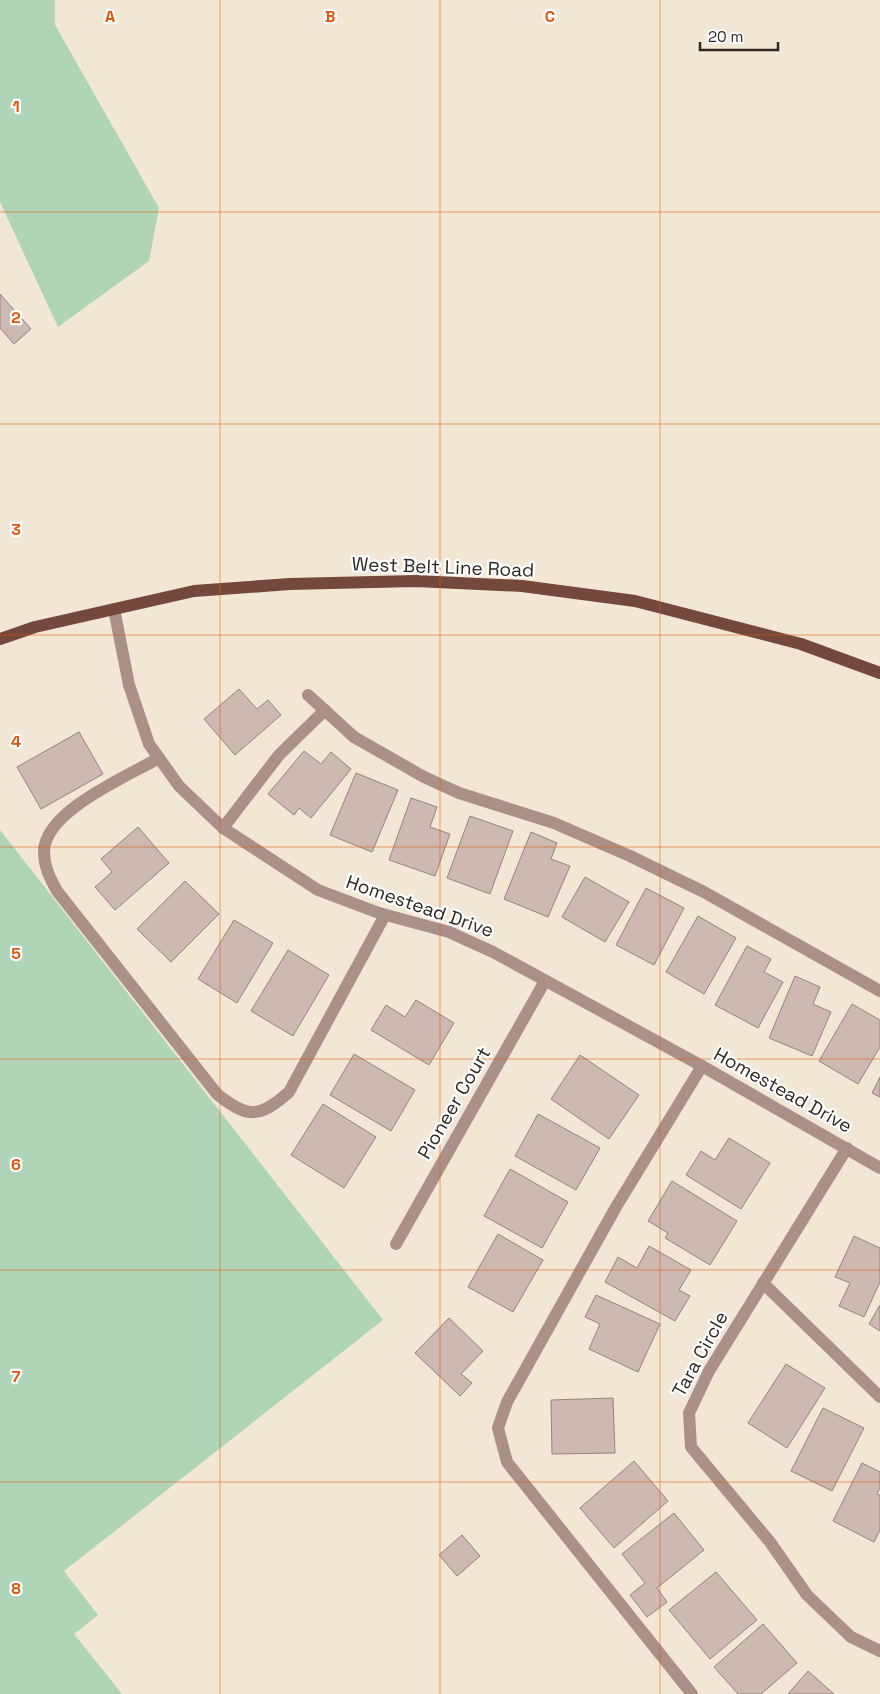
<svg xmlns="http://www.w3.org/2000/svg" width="880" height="1694" viewBox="0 0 880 1694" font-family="'Space Grotesk',sans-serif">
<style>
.green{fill:#afd4b8}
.building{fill:#cdb8b2;stroke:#97837d}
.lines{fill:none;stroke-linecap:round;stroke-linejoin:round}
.minor{stroke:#aa9089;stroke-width:12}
.major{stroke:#74493c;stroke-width:12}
.grid{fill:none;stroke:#df570d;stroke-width:1;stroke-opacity:0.55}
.labels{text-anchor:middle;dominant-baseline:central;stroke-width:4.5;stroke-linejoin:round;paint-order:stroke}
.street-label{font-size:19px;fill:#2d2822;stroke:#fff}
.grid-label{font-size:16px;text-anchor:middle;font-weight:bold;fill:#df570d;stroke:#fff;stroke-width:4.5;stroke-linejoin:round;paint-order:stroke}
</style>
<rect width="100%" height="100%" fill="#f2e6d5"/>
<!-- green -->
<g class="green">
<path d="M 0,0 L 55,0 L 55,25 L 159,208 L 149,261 L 58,327 L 0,202 Z"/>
<path d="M 0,830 L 383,1320 L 64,1571 L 98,1615 L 74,1634 L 122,1694 L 0,1694 Z"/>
</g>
<!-- building -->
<g class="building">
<path d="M 0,294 L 31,329 L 14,344 L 0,328 Z"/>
<path d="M 239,689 L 257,709 L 268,700 L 281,715 L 235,755 L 204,719 Z"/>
<path d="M 79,732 L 103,774 L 41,809 L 17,767 Z"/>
<path d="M 304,751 L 321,764 L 331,752 L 351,769 L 311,818 L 299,808 L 294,815 L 268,794 Z"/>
<path d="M 356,773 L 398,790 L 372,852 L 330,835 Z"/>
<path d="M 411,798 L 437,807 L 430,827 L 450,834 L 435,876 L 389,860 Z"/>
<path d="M 470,816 L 513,831 L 490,894 L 447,878 Z"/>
<path d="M 138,827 L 169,863 L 115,910 L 95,887 L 112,872 L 101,859 Z"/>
<path d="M 531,832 L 557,843 L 551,859 L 570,866 L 548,917 L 504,899 Z"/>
<path d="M 585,877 L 629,902 L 605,942 L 562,917 Z"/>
<path d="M 185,881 L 219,914 L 171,962 L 137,929 Z"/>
<path d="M 646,888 L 684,908 L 654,965 L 616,945 Z"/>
<path d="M 698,916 L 736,938 L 704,994 L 666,972 Z"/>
<path d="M 234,920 L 273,943 L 237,1003 L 198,979 Z"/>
<path d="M 747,946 L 771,959 L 764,972 L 783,982 L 758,1028 L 715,1005 Z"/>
<path d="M 288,950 L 329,975 L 293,1036 L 251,1011 Z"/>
<path d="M 795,976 L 820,987 L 813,1004 L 831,1012 L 812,1056 L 769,1038 Z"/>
<path d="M 416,1000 L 454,1023 L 429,1065 L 371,1030 L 386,1005 L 405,1017 Z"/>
<path d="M 852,1004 L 880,1020 L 880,1047 L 858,1084 L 819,1061 Z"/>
<path d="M 354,1054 L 415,1090 L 391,1131 L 330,1095 Z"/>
<path d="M 580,1055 L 639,1095 L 609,1139 L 551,1099 Z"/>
<path d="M 880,1077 L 880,1097 L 872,1093 Z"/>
<path d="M 323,1104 L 376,1137 L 344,1188 L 291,1155 Z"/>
<path d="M 538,1114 L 600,1148 L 576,1190 L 515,1156 Z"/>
<path d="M 729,1138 L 770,1163 L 741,1209 L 686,1175 L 701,1151 L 715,1160 Z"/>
<path d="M 510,1169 L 568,1202 L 542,1248 L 484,1216 Z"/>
<path d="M 672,1181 L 737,1221 L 710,1265 L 665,1238 L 668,1233 L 648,1221 Z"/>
<path d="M 498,1234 L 543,1260 L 513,1312 L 468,1287 Z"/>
<path d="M 854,1236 L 880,1248 L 880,1282 L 864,1317 L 839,1306 L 850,1283 L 835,1277 Z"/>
<path d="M 649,1246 L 691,1270 L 679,1290 L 690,1296 L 675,1321 L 605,1282 L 618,1257 L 637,1268 Z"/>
<path d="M 596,1295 L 660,1324 L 638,1372 L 589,1349 L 600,1324 L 585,1317 Z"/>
<path d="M 880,1305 L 880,1331 L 869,1324 Z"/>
<path d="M 449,1318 L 483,1351 L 461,1374 L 472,1383 L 460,1396 L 415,1353 Z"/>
<path d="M 786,1364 L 825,1388 L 787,1448 L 748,1423 Z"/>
<path d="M 613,1398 L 615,1453 L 552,1454 L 551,1400 Z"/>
<path d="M 823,1408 L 864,1428 L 832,1491 L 791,1471 Z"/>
<path d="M 634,1461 L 668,1501 L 614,1548 L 580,1508 Z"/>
<path d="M 862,1463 L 880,1472 L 880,1488 L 877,1494 L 880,1495 L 880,1530 L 874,1542 L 833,1521 Z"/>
<path d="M 674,1513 L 704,1550 L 657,1588 L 667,1602 L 647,1617 L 630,1595 L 645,1583 L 622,1554 Z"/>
<path d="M 462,1535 L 480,1556 L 457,1576 L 439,1555 Z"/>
<path d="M 716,1572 L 757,1620 L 710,1659 L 669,1610 Z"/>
<path d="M 763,1624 L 797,1663 L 761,1694 L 738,1694 L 714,1667 Z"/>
<path d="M 808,1671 L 834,1694 L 788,1694 Z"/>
</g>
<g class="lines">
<!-- minor -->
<g class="minor">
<path d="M 114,609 L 129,685 L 149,744 L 179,786 L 223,828 L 318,890 L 379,913 L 449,932 L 493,952 L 702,1066 L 880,1168"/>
<path d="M 308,695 L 354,737 L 424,777 L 459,793 L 554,823 L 630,856 L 704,892 L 880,991"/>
<path d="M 159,758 C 128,776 44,811 44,852 C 44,867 50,878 57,891 L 217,1094 C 247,1118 259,1119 289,1092 L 385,915"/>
<path d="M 223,828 L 279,755 L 325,710"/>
<path d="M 847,1148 L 709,1371 L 689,1413 L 691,1447 L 770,1542 L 807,1595 L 851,1637 L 880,1651"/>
<path d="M 396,1244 L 545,981"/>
<path d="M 763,1283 L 880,1397"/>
<path d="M 692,1694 L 507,1462 L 498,1428 L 507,1402 L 616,1207 L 702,1066"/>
</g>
<!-- major -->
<path class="major" d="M 0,639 L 35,627 L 194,591 L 290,584 L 416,581 L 522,586 L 635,601 L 801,644 L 880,673"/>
</g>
<!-- grid -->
<path class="grid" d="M 220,0 L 220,1694M 440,0 L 440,1694M 660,0 L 660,1694M 0,212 L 880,212M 0,424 L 880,424M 0,635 L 880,635M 0,847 L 880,847M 0,1059 L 880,1059M 0,1270 L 880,1270M 0,1482 L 880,1482"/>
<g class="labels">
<!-- street labels -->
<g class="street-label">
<text transform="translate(443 567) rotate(2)">West Belt Line Road</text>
<text transform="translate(420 906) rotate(19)">Homestead Drive</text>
<text transform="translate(783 1090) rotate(29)">Homestead Drive</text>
<text transform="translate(454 1103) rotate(-60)">Pioneer Court</text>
<text transform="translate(700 1354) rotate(-61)">Tara Circle</text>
</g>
</g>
<g class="grid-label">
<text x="110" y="22">A</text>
<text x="330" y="22">B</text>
<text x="550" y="22">C</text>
<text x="16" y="112">1</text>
<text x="16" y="323">2</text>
<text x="16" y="535">3</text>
<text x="16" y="747">4</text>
<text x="16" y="959">5</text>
<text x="16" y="1170">6</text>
<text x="16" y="1382">7</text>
<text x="16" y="1594">8</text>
</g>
<!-- scale -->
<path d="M700 42v8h78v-8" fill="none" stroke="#2d2822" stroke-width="2.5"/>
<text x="708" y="42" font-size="15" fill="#2d2822" stroke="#ffffff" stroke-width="4" paint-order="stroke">20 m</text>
</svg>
